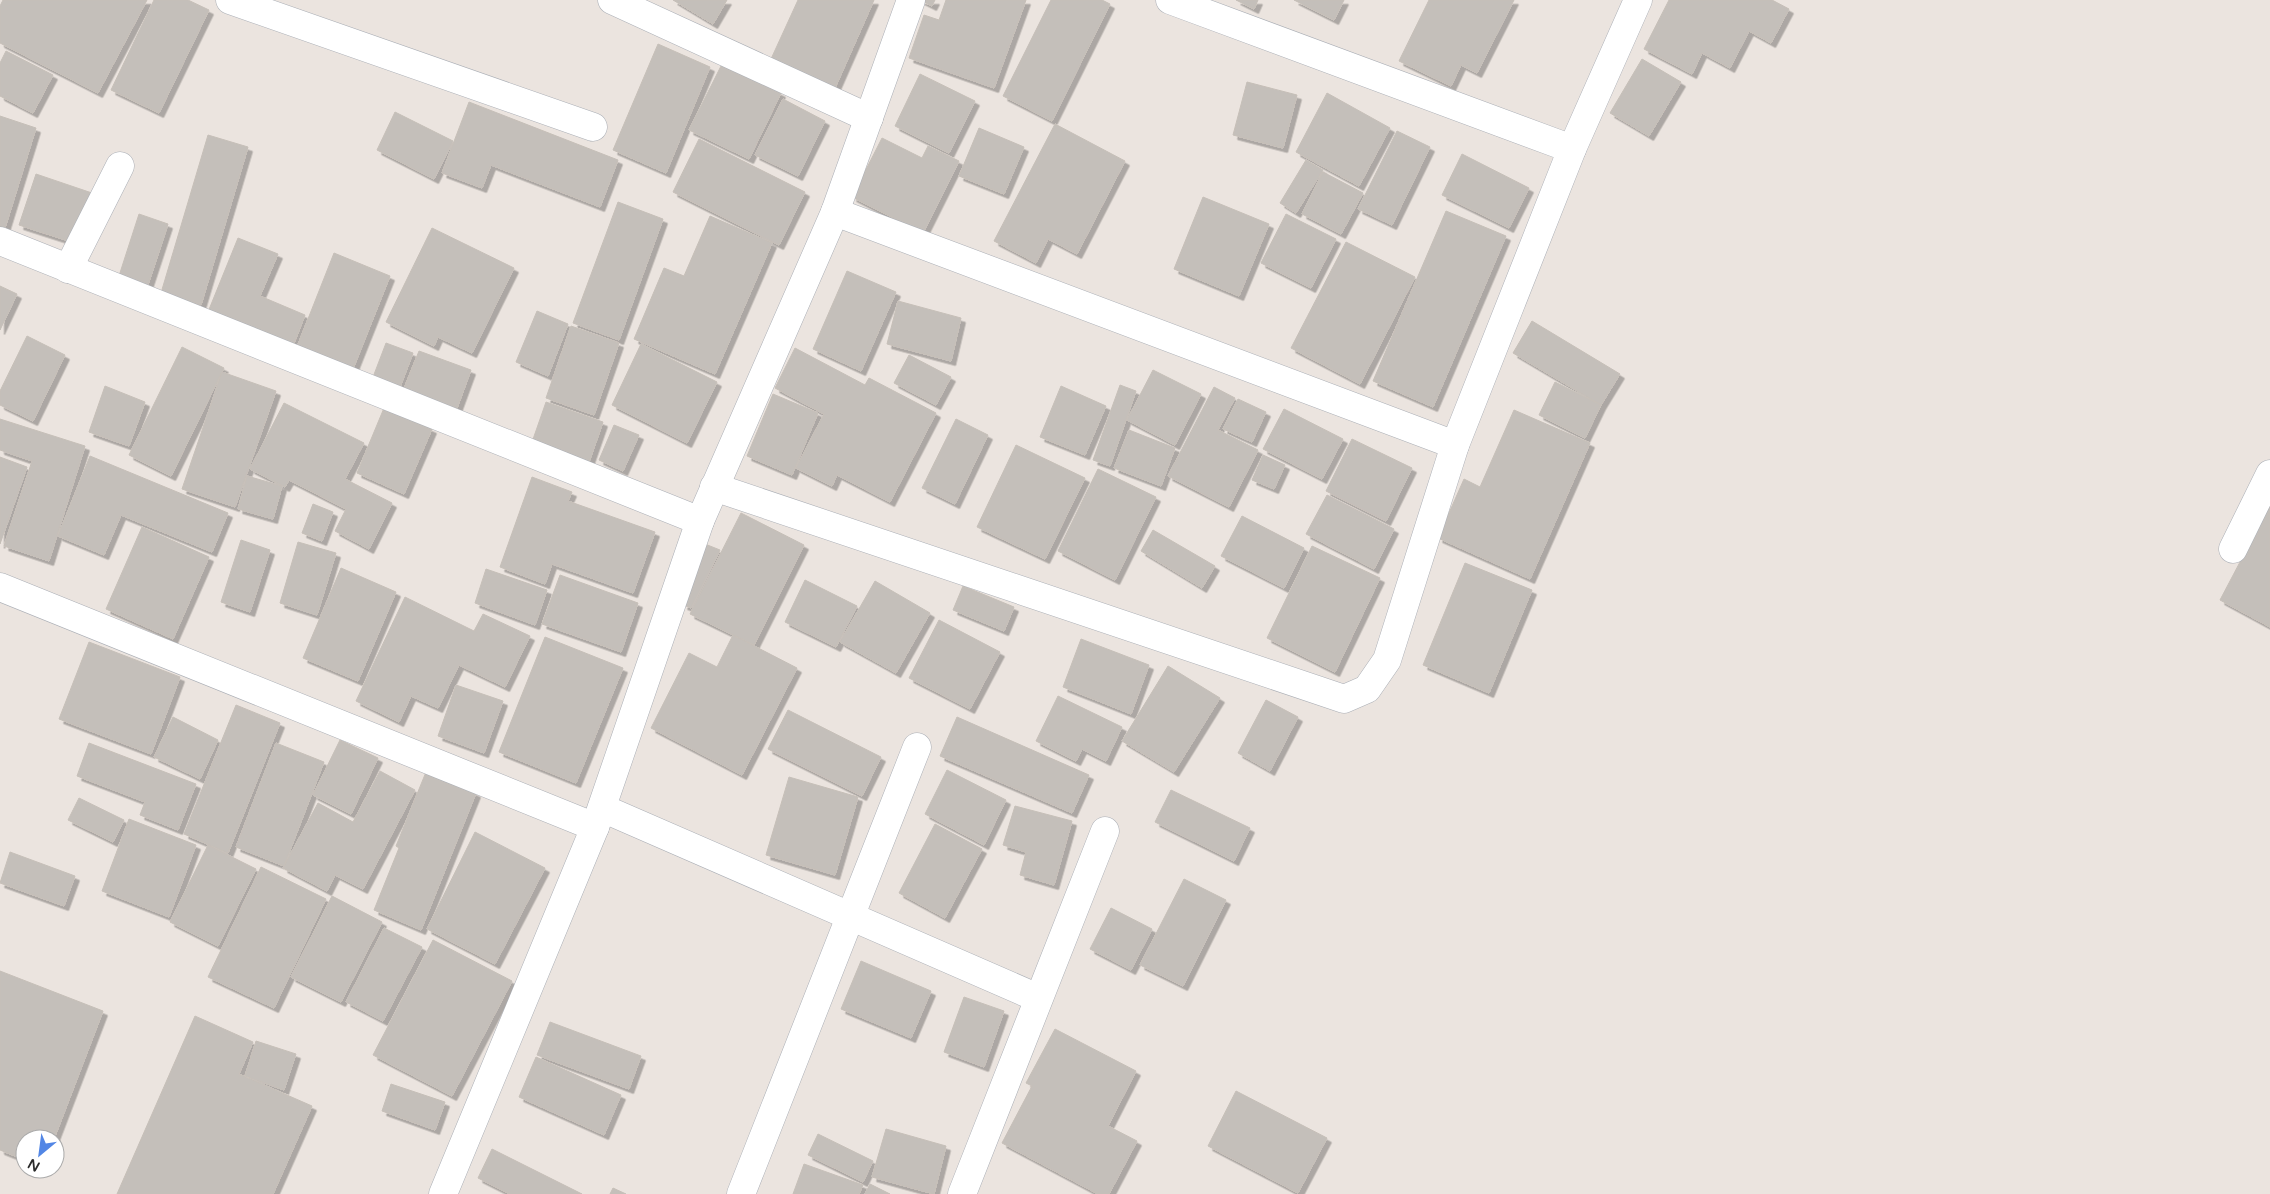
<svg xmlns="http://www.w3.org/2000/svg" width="2270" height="1194" viewBox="0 0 2270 1194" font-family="'Varela Round',sans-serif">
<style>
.building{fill:#c4bfba;stroke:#c6bfb8;filter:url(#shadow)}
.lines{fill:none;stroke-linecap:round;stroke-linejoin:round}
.minor-casing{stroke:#abafb6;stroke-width:29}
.minor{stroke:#fff;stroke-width:28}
</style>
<defs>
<filter id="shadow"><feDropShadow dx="4.5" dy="4.5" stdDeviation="0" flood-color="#0004"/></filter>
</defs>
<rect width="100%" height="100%" fill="#ebe4df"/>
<!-- building -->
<g class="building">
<path d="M 3,0 L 147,0 L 98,93 L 0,43 L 0,6 Z"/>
<path d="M 154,0 L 188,0 L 209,10 L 159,113 L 111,90 Z"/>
<path d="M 673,0 L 727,0 L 713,24 Z"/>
<path d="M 798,0 L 874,0 L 835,88 L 771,59 Z"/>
<path d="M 920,0 L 935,0 L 932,6 Z"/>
<path d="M 946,0 L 1026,0 L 994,88 L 909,58 L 924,15 L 939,20 Z"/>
<path d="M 1051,0 L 1102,0 L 1110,4 L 1052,121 L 1003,96 Z"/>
<path d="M 1236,0 L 1258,0 L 1254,9 Z"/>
<path d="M 1294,0 L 1344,0 L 1334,20 Z"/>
<path d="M 1429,0 L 1514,0 L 1477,73 L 1461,65 L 1451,86 L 1399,61 Z"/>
<path d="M 1669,0 L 1772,0 L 1789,9 L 1771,43 L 1749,31 L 1730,68 L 1702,53 L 1692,74 L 1644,49 Z"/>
<path d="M 658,44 L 710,67 L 666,173 L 613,150 Z"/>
<path d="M 6,51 L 53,75 L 33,113 L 0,96 L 0,63 Z"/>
<path d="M 1642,59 L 1681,82 L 1649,136 L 1610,113 Z"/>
<path d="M 722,64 L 781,93 L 749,159 L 689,130 Z"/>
<path d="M 920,74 L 975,101 L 949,153 L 895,126 Z"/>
<path d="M 1247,82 L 1297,95 L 1283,148 L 1233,135 Z"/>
<path d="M 1327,93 L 1390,128 L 1359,186 L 1296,152 Z"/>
<path d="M 783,99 L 825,121 L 798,176 L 755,155 Z"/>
<path d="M 469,102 L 618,160 L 600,207 L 491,165 L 482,188 L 442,173 Z"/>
<path d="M 395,112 L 453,141 L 434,179 L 377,150 Z"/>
<path d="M 0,116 L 36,128 L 5,228 L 0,227 Z"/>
<path d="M 1055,124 L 1125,161 L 1077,254 L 1048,239 L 1036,263 L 994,241 Z"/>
<path d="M 979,128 L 1024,147 L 1004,194 L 959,176 Z"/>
<path d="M 1397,131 L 1430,147 L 1392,225 L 1358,209 Z"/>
<path d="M 208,135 L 248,147 L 201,305 L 161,293 Z"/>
<path d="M 882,138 L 922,158 L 928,146 L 959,161 L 923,233 L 852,197 Z"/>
<path d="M 699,139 L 805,192 L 779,245 L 673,192 Z"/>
<path d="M 1462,154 L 1529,188 L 1509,228 L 1442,195 Z"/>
<path d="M 1306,160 L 1323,170 L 1296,213 L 1280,203 Z"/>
<path d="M 1323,172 L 1363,193 L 1341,234 L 1302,214 Z"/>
<path d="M 36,174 L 92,193 L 75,243 L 19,225 Z"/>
<path d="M 1203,197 L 1269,224 L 1239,296 L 1174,269 Z"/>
<path d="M 618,202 L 663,219 L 619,340 L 573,323 Z"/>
<path d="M 1446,211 L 1506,236 L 1433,407 L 1373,381 Z"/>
<path d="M 139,214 L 168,224 L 147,288 L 118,279 Z"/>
<path d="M 1286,214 L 1336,239 L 1311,288 L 1261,263 Z"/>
<path d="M 710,216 L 772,243 L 715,374 L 634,339 L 664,268 L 684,276 Z"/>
<path d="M 432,228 L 514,268 L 472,353 L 438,337 L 434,346 L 386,322 Z"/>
<path d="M 238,238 L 278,254 L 260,296 L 305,315 L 293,346 L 208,312 Z"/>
<path d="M 1346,242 L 1415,277 L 1360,384 L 1291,348 Z"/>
<path d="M 334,253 L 390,276 L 349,379 L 293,357 Z"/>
<path d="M 847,271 L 896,292 L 861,371 L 813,349 Z"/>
<path d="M 0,286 L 17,294 L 0,330 Z"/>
<path d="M 898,301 L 961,318 L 951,361 L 887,344 Z"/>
<path d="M 537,311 L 568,324 L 548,376 L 516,362 Z"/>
<path d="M 1532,321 L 1620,374 L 1601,405 L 1513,353 Z"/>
<path d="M 571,326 L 619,343 L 594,415 L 546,398 Z"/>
<path d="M 27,336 L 65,355 L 33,421 L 0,405 L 0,391 Z"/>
<path d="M 386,343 L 413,353 L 397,395 L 370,385 Z"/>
<path d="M 641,344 L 717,382 L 687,443 L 612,405 Z"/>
<path d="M 182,347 L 224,368 L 171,476 L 129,455 Z"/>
<path d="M 795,348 L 865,385 L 869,378 L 936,413 L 890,502 L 837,475 L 832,486 L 796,468 L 824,414 L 775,388 Z"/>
<path d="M 419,351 L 471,370 L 456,411 L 403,391 Z"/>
<path d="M 909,355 L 951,377 L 936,405 L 894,383 Z"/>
<path d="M 1153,370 L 1201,394 L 1175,445 L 1127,420 Z"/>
<path d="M 222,372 L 276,391 L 235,507 L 182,489 Z"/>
<path d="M 1555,382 L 1601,405 L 1585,438 L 1539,415 Z"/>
<path d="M 1120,385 L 1136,391 L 1110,466 L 1093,460 Z"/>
<path d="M 105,386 L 145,402 L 129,446 L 89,432 Z"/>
<path d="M 1061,386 L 1106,406 L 1085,455 L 1040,437 Z"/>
<path d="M 1214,387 L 1235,398 L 1218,430 L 1258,450 L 1229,507 L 1168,476 Z"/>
<path d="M 773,394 L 818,413 L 792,475 L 747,456 Z"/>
<path d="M 1238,399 L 1266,412 L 1252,442 L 1223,429 Z"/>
<path d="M 546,402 L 603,422 L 588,465 L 531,445 Z"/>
<path d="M 284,403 L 364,443 L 345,479 L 392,503 L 369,549 L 335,531 L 346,509 L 289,480 L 285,487 L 250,469 Z"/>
<path d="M 384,408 L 432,429 L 404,494 L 357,473 Z"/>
<path d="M 1284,409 L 1343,439 L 1322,479 L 1263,449 Z"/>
<path d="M 1514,410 L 1590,443 L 1530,579 L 1438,538 L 1464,479 L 1480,487 Z"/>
<path d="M 0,419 L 85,446 L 49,561 L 4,546 L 32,461 L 0,450 Z"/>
<path d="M 956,419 L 988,435 L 955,504 L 922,488 Z"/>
<path d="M 614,425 L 639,435 L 623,471 L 599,460 Z"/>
<path d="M 1129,430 L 1175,448 L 1161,486 L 1114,468 Z"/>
<path d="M 1352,439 L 1412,468 L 1386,521 L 1326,491 Z"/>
<path d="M 1016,445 L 1085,478 L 1045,559 L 977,527 Z"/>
<path d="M 1263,455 L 1285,465 L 1274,489 L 1252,480 Z"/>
<path d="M 90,456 L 228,513 L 212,552 L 121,515 L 104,555 L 58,536 Z"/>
<path d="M 0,457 L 27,467 L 0,544 Z"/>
<path d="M 1098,469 L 1156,497 L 1115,580 L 1058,551 Z"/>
<path d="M 247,476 L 282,486 L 273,519 L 238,509 Z"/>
<path d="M 532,477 L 572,492 L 568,501 L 655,532 L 633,593 L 552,564 L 545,584 L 500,567 Z"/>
<path d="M 1327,495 L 1394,529 L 1374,569 L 1306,534 Z"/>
<path d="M 313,504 L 333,512 L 322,541 L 302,533 Z"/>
<path d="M 2270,505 L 2270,627 L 2220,600 Z"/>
<path d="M 741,513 L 804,545 L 754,645 L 690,614 Z"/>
<path d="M 1242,516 L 1304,548 L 1284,588 L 1221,556 Z"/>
<path d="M 142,527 L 209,557 L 173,639 L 106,609 Z"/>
<path d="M 1153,530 L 1215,566 L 1202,588 L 1141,551 Z"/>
<path d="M 241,540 L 270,550 L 250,612 L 221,602 Z"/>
<path d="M 298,542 L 336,553 L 317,615 L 280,603 Z"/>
<path d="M 705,544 L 720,550 L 691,608 L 683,605 Z"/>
<path d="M 1312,546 L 1380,578 L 1335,672 L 1267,638 Z"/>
<path d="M 1465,563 L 1532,590 L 1489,693 L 1423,665 Z"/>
<path d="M 341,568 L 396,592 L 358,681 L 303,658 Z"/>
<path d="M 486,569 L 547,590 L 535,625 L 475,603 Z"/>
<path d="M 560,575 L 638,603 L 621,652 L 542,624 Z"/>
<path d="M 805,580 L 857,606 L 836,647 L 785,622 Z"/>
<path d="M 875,581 L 930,613 L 896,673 L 840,642 Z"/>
<path d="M 963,586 L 1014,607 L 1004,631 L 953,610 Z"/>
<path d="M 405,597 L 474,631 L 483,614 L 530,636 L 505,687 L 459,665 L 438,708 L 411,696 L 399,722 L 356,701 Z"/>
<path d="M 939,620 L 1000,652 L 970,709 L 909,678 Z"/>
<path d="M 733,635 L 797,668 L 742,775 L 651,728 L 689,653 L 717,667 Z"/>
<path d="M 545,637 L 623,668 L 576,783 L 499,752 Z"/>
<path d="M 1081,639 L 1149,665 L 1131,714 L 1063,687 Z"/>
<path d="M 89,642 L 180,677 L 151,754 L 59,719 Z"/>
<path d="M 1168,666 L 1220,698 L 1174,772 L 1122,741 Z"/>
<path d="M 456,685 L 503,701 L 484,753 L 438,736 Z"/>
<path d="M 1058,696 L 1122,727 L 1106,761 L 1082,749 L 1076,761 L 1036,741 Z"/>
<path d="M 1266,700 L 1298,717 L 1270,771 L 1238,753 Z"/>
<path d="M 236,705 L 280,723 L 228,853 L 184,834 Z"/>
<path d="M 788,710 L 881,757 L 862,796 L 768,749 Z"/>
<path d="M 173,717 L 218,740 L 200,779 L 154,757 Z"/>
<path d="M 957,717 L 1089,775 L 1072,813 L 940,756 Z"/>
<path d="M 340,740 L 378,758 L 351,814 L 313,795 Z"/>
<path d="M 89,743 L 196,784 L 178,830 L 140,815 L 145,802 L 77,776 Z"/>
<path d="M 276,743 L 324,762 L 284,866 L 236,847 Z"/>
<path d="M 947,770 L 1006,800 L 984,845 L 925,814 Z"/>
<path d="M 380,771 L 415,790 L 363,889 L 335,875 L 327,891 L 283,868 L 318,803 L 353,822 Z"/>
<path d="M 426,772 L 476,793 L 421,930 L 374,910 L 399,848 L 396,846 Z"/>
<path d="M 789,777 L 858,797 L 835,875 L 766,855 Z"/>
<path d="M 1171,790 L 1250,828 L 1234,861 L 1155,822 Z"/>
<path d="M 79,798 L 124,820 L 113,842 L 68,820 Z"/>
<path d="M 1015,806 L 1072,821 L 1054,885 L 1020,875 L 1026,852 L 1003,845 Z"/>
<path d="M 129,819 L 196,845 L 169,917 L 102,891 Z"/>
<path d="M 935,824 L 982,849 L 945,918 L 899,893 Z"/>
<path d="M 475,832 L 545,868 L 495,964 L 427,929 Z"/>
<path d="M 208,845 L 256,869 L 218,946 L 170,922 Z"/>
<path d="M 10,852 L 75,876 L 64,906 L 0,883 Z"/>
<path d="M 261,867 L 326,899 L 274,1008 L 208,977 Z"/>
<path d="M 1184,879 L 1226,900 L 1183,986 L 1140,965 Z"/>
<path d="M 332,896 L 382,922 L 341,1002 L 291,977 Z"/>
<path d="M 1111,908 L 1152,929 L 1131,970 L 1090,949 Z"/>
<path d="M 384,928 L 422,947 L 383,1021 L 346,1002 Z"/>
<path d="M 433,940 L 512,981 L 452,1096 L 373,1055 Z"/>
<path d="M 861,961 L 931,991 L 911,1038 L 841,1009 Z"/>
<path d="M 0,971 L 103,1011 L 54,1139 L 25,1139 L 25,1160 L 0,1150 Z"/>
<path d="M 964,997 L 1004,1011 L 984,1067 L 944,1052 Z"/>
<path d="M 195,1016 L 253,1042 L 239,1074 L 312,1106 L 273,1194 L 117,1194 Z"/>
<path d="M 550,1022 L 641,1056 L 629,1089 L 537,1055 Z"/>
<path d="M 1055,1029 L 1136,1071 L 1108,1126 L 1137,1141 L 1109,1194 L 1098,1194 L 1002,1143 L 1032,1086 L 1026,1083 Z"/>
<path d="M 256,1041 L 296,1054 L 284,1090 L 245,1076 Z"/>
<path d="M 536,1057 L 621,1095 L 604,1135 L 519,1097 Z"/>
<path d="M 391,1084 L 445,1102 L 435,1130 L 382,1111 Z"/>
<path d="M 1236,1091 L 1327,1138 L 1298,1193 L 1208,1146 Z"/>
<path d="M 886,1129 L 946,1146 L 934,1194 L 872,1177 Z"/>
<path d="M 818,1134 L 873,1161 L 863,1182 L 808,1155 Z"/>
<path d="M 492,1149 L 582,1194 L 510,1194 L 478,1178 Z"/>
<path d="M 804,1164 L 863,1185 L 859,1194 L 793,1194 Z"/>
<path d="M 870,1184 L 890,1194 L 865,1194 Z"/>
<path d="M 613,1188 L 626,1194 L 610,1194 Z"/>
</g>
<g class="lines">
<defs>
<g id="minor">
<path d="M 230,0 L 593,127"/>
<path d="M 612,0 L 869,118"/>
<path d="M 1170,0 L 1572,149"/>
<path d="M 835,212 L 1455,445"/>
<path d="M 0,241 L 700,521"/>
<path d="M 68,269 L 120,166"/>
<path d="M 714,487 L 1344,699 L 1367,689 L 1387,660 L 1455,445 L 1572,149 L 1638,0"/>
<path d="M 2233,549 L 2270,474"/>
<path d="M 0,587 L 595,827 L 700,521 L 835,212 L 911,0"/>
<path d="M 602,808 L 1038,998"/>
<path d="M 443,1194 L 595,827"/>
<path d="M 741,1194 L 917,747"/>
<path d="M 962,1194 L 1105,831"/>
</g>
</defs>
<!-- minor casing -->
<use href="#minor" class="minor-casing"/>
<!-- minor -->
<use href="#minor" class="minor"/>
</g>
<!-- north arrow -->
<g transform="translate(40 1154) rotate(209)"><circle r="24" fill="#ffffff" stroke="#aaaaaa"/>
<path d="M0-4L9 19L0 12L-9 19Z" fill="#5286e5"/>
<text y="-8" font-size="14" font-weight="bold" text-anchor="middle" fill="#2b2b2b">N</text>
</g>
</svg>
